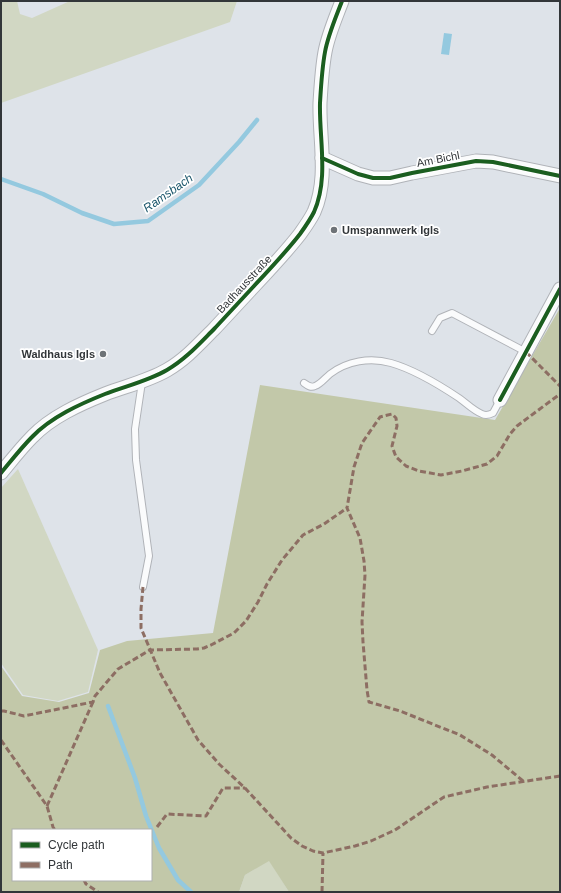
<svg xmlns="http://www.w3.org/2000/svg" width="561" height="893" viewBox="0 0 561 893" font-family="Helvetica,sans-serif">
<style>
.green{fill:#d1d7c3}
.forest{fill:#c2c8a9;fill-rule:evenodd}
.water{fill:#94c9df}
.lines{fill:none;stroke-linecap:round;stroke-linejoin:round}
.stream{stroke:#94c9df;stroke-width:4.5}
.lane-casing{stroke:#b0b3b8;stroke-width:8}
.street-casing{stroke:#b0b3b8;stroke-width:15}
.lane{stroke:#fafbfc;stroke-width:6}
.street{stroke:#fafbfc;stroke-width:13}
.quiet{stroke:#8d6e63;stroke-width:3;stroke-dasharray:6 3;stroke-linecap:butt}
.cycleway-casing{stroke:#fff;stroke-width:6}
.cycleway{stroke:#1b5e20;stroke-width:4}
.poi-dot{fill:#6e7377;stroke:#fff;stroke-width:1.5}
.labels{text-anchor:middle;dominant-baseline:central;stroke-width:3.5;stroke-linejoin:round;paint-order:stroke}
.street-label{font-size:11px;fill:#323639;stroke:#fff}
.poi-label{font-size:11px;font-weight:bold;fill:#323639;stroke:#fff;text-anchor:start}
.water-label{font-size:12px;font-style:italic;fill:#1b566b;stroke:#fff}
</style>
<rect width="100%" height="100%" fill="#dee3e9"/>
<!-- green -->
<g class="green">
<path d="M 1,1 L 17,1 L 20,14 L 32,18 L 70,1 L 237,1 L 230,22 L 1,103 Z"/>
<path d="M 18,469 L 98,650 L 88,692 L 58,701 L 23,695 L 1,663 L 1,488 Z"/>
<path d="M 269,860 L 289,892 L 239,892 L 245,875 Z"/>
</g>
<!-- forest -->
<path class="forest" d="M 560,308 L 560,892 L 289,892 L 269,861 L 245,875 L 239,892 L 1,892 L 1,666 L 22,696 L 59,702 L 89,693 L 100,650 L 127,641 L 213,633 L 260,385 L 495,420 ZM 13,830 L 151,830 L 151,880 L 13,880 Z"/>
<!-- water -->
<path class="water" d="M 444,33 L 452,34 L 449,55 L 441,54 Z"/>
<g class="lines">
<!-- stream -->
<g class="stream">
<path d="M 1,179 L 43,194 L 82,213 L 114,224 L 148,221 L 199,185 L 239,142 L 257,120"/>
<path d="M 108,706 L 135,778 L 146,816 L 159,848 L 178,880 L 191,892"/>
</g>
<defs>
<g id="lane">
<path d="M 432,331 L 440,318 L 452,313 L 526,352"/>
<path d="M 142,382 L 135,429 L 136,460 L 149,556 L 143,587"/>
<path d="M 304,383 C 308,386 311,388 315,386 C 321,384 325,378 330,374 C 347,361 370,357 391,363 C 412,369 441,386 459,398 C 466,403 474,411 482,414 C 486,416 489,415 493,413 L 500,400"/>
</g>
<g id="street">
<path d="M 322,158 L 358,174 L 373,178 L 390,178 L 412,173 L 476,161 L 493,162 L 560,176"/>
<path d="M 500,400 L 560,289"/>
<path d="M 1,473 C 11,461 21,448 32,437 C 51,417 80,404 105,394 C 126,386 148,381 167,370 C 186,359 200,343 215,328 C 228,314 241,300 254,286 C 270,269 286,252 300,234 C 305,227 310,220 314,212 C 329,178 319,139 320,103 C 321,86 322,68 325,52 C 328,35 336,17 342,1"/>
</g>
</defs>
<!-- lane casing -->
<use href="#lane" class="lane-casing"/>
<!-- street casing -->
<use href="#street" class="street-casing"/>
<!-- lane -->
<use href="#lane" class="lane"/>
<!-- street -->
<use href="#street" class="street"/>
<!-- quiet -->
<g class="quiet">
<path d="M 526,352 L 560,386"/>
<path d="M 143,587 L 141,609 L 141,628 L 160,673 L 198,740 L 219,764 L 245,788 L 291,838 L 302,846 L 313,851 L 323,853 L 355,846 L 371,841 L 395,830 L 444,797 L 487,787 L 560,776"/>
<path d="M 1,711 L 4,711 L 24,716 L 93,702 L 95,696 L 118,669 L 150,650 L 197,649 L 204,648 L 211,645 L 234,633 L 246,621 L 258,602 L 267,584 L 282,560 L 303,535 L 324,524 L 347,508"/>
<path d="M 1,740 L 47,806 L 53,827 L 55,830"/>
<path d="M 523,781 L 492,755 L 460,735 L 400,711 L 369,702 L 367,690 L 363,642 L 362,622 L 365,575 L 364,561 L 360,538 L 347,508 L 354,467 L 362,443 L 380,417 L 392,414 L 396,418 L 397,426 L 392,446 L 396,457 L 406,466 L 419,471 L 441,475 L 462,471 L 487,464 L 497,456 L 510,434 L 517,426 L 560,394"/>
<path d="M 47,806 L 93,702"/>
<path d="M 157,827 L 167,814 L 206,816 L 223,788 L 245,788"/>
<path d="M 84,880 L 86,884 L 98,892"/>
<path d="M 322,892 L 323,853"/>
</g>
<defs>
<g id="cycleway">
<path d="M 322,158 L 358,174 L 373,178 L 390,178 L 412,173 L 476,161 L 493,162 L 560,176"/>
<path d="M 500,400 L 560,289"/>
<path d="M 1,473 C 11,461 21,448 32,437 C 51,417 80,404 105,394 C 126,386 148,381 167,370 C 186,359 200,343 215,328 C 228,314 241,300 254,286 C 270,269 286,252 300,234 C 305,227 310,220 314,212 C 329,178 319,139 320,103 C 321,86 322,68 325,52 C 328,35 336,17 342,1"/>
</g>
</defs>
<!-- cycleway casing -->
<use href="#cycleway" class="cycleway-casing"/>
<!-- cycleway -->
<use href="#cycleway" class="cycleway"/>
</g>
<!-- markers -->
<g class="poi-dot">
<circle cx="334" cy="230" r="4"/>
<circle cx="103" cy="354" r="4"/>
</g>
<g class="labels">
<!-- street labels -->
<g class="street-label">
<text transform="translate(438 159) rotate(-11)">Am Bichl</text>
<text transform="translate(244 284) rotate(-47)">Badhausstraße</text>
</g>
<!-- poi labels -->
<g class="poi-label">
<text x="342" y="230">Umspannwerk Igls</text>
<text x="95" y="354" text-anchor="end">Waldhaus Igls</text>
</g>
<!-- water labels -->
<g class="water-label">
<text transform="translate(168 193) rotate(-35)">Ramsbach</text>
</g>
</g>
<!-- border -->
<rect width="561" height="893" fill="none" stroke="#323639" stroke-width="4"/>
<!-- legend -->
<rect x="12" y="829" width="140" height="52" fill="#ffffff" stroke="#adafb0"/>
<rect x="20" y="842" width="20" height="6" fill="#1b5e20" stroke="#adafb0"/>
<text x="48" y="849" font-size="12" fill="#323639">Cycle path</text>
<rect x="20" y="862" width="20" height="6" fill="#8d6e63" stroke="#adafb0"/>
<text x="48" y="869" font-size="12" fill="#323639">Path</text>
</svg>
